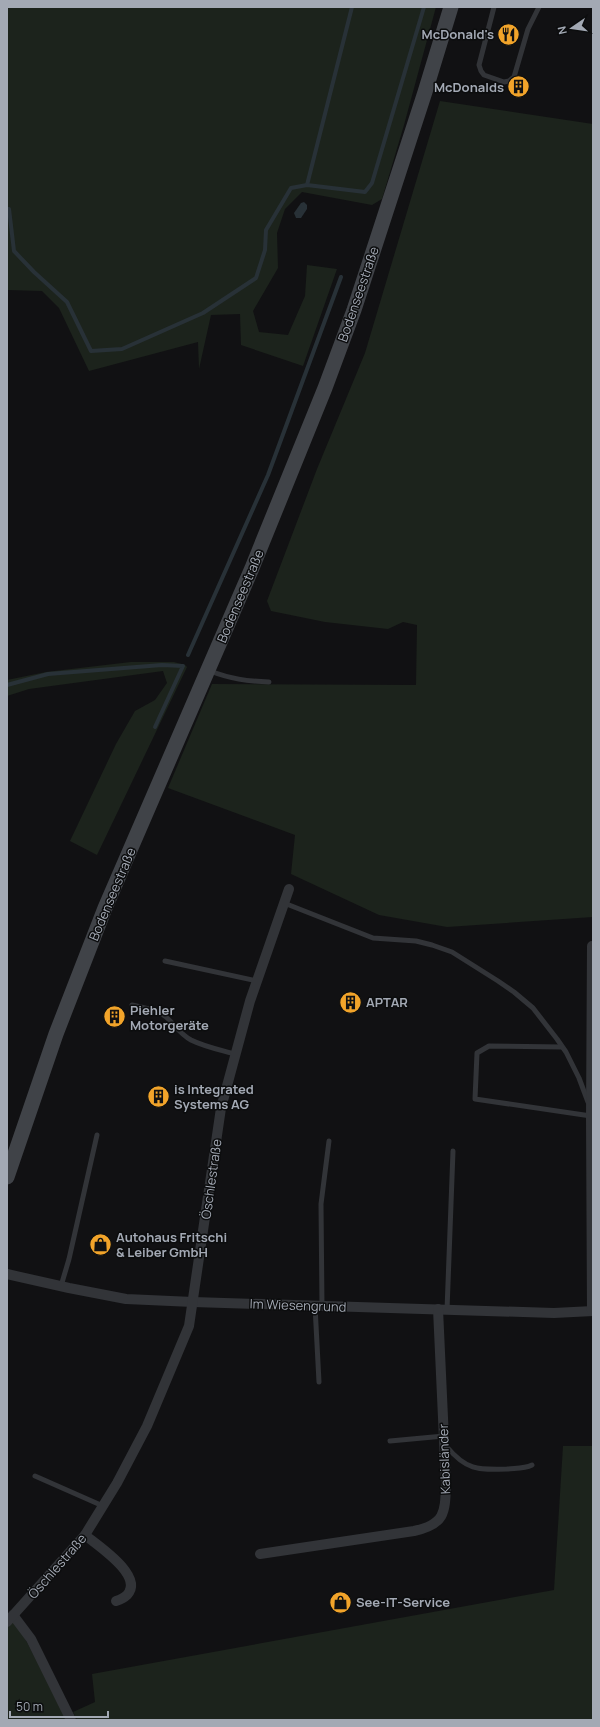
<svg xmlns="http://www.w3.org/2000/svg" width="600" height="1727" viewBox="0 0 600 1727" font-family="Manrope,sans-serif">
<style>
.green{fill:#1c231c}
.water{fill:#283137}
.lines{fill:none;stroke-linecap:round;stroke-linejoin:round}
.stream{stroke:#283137;stroke-width:4}
.lane{stroke:#323438;stroke-width:5}
.street{stroke:#323438;stroke-width:10}
.secondary{stroke:#404348;stroke-width:15}
.labels{text-anchor:middle;dominant-baseline:central;stroke-width:3;stroke-linejoin:round;paint-order:stroke}
.poi-label{font-size:13px;font-weight:bold;fill:#a3a9b4;stroke:#0c0d0e;text-anchor:start}
.street-label{font-size:13px;fill:#a3a9b4;stroke:#0c0d0e}
</style>
<rect width="100%" height="100%" fill="#111113"/>
<!-- green -->
<g class="green">
<path d="M 7,7 L 436,7 L 404,125 L 382,199 L 372,205 L 302,192 L 285,209 L 277,233 L 278,268 L 253,311 L 259,332 L 288,335 L 305,296 L 307,265 L 337,269 L 303,366 L 241,345 L 240,314 L 211,315 L 199,369 L 198,342 L 89,371 L 59,308 L 42,291 L 7,290 Z"/>
<path d="M 440,101 L 593,124 L 593,917 L 447,927 L 379,915 L 291,874 L 295,835 L 168,788 L 212,684 L 416,685 L 417,625 L 403,622 L 388,629 L 325,622 L 271,611 L 267,601 L 317,469 L 365,353 Z"/>
<path d="M 131,662 L 174,662 L 185,665 L 187,667 L 97,855 L 70,841 L 116,744 L 135,711 L 155,700 L 167,683 L 163,671 L 29,689 L 7,696 L 7,680 L 46,672 Z"/>
<path d="M 563,1446 L 593,1446 L 593,1720 L 77,1720 L 73,1712 L 95,1702 L 92,1674 L 554,1590 Z"/>
<path d="M 13,1615 L 67,1720 L 7,1720 L 7,1622 Z"/>
</g>
<!-- water -->
<path class="water" d="M 304,202 L 307,205 L 307,209 L 301,218 L 296,218 L 294,213 L 301,203 Z"/>
<g class="lines">
<!-- stream -->
<g class="stream">
<path d="M 307,185 L 352,7"/>
<path d="M 7,209 L 9,209 L 14,251 L 34,272 L 67,302 L 91,351 L 122,349 L 203,313 L 256,278 L 265,250 L 266,230 L 291,188 L 307,185 L 365,192 L 372,183 L 424,7"/>
<path d="M 188,655 L 268,475 L 341,277"/>
<path d="M 7,685 L 48,674 L 162,665 L 183,666 L 155,727"/>
</g>
<!-- lane -->
<g class="lane">
<path d="M 494,7 L 479,65 L 481,71 L 484,75 L 504,82 L 509,81 L 514,77 L 528,29 L 539,7"/>
<path d="M 210,671 C 231,679 246,681 269,682"/>
<path d="M 284,903 L 373,938 L 416,941 L 432,945 L 452,952 L 498,981 L 514,992 L 533,1008 L 557,1039 L 566,1052 L 579,1078 L 588,1102"/>
<path d="M 165,961 L 257,981"/>
<path d="M 132,1005 C 143,1008 157,1009 166,1017 C 175,1025 180,1034 191,1040 C 205,1047 221,1050 235,1054"/>
<path d="M 562,1047 L 489,1046 L 477,1053 L 475,1099 L 591,1116"/>
<path d="M 61,1286 L 69,1259 L 97,1135"/>
<path d="M 315,1306 L 319,1382"/>
<path d="M 322,1306 L 321,1204 L 329,1141"/>
<path d="M 447,1310 L 453,1151"/>
<path d="M 390,1441 L 444,1436"/>
<path d="M 446,1446 C 466,1470 477,1470 507,1469 C 515,1468 524,1469 532,1465"/>
<path d="M 35,1476 L 103,1506"/>
</g>
<!-- street -->
<g class="street">
<path d="M 7,1274 L 69,1288 L 126,1299 L 193,1302 L 554,1313 L 593,1311"/>
<path d="M 592,1311 L 591,1117 L 592,946"/>
<path d="M 85,1535 C 97,1545 145,1576 127,1595 C 124,1598 119,1600 116,1601"/>
<path d="M 260,1554 L 414,1531 C 446,1524 445,1512 446,1483 L 438,1309"/>
<path d="M 13,1615 L 31,1639 L 71,1720"/>
<path d="M 7,1622 L 85,1535 L 117,1483 L 147,1426 L 189,1326 L 221,1108 L 250,1001 L 289,889"/>
</g>
<!-- secondary -->
<path class="secondary" d="M 7,1177 L 56,1034 L 105,908 L 252,568 L 325,388 L 354,310 L 425,92 L 451,7"/>
</g>
<!-- icons -->
<defs>
<symbol id="restaurant-disc" viewBox="-11 -11 22 22"><circle r="9.5" fill="#f2a42a" stroke="#0c0d0e"/><path d="M-5-6h1v4h1v-4h1v4h1v-4h1v5L-1.5 .5V6h-2V.5L-5-1ZM5-6V6H3V1.5H1.5Q1.5-4 5-6Z" fill="#111"/></symbol>
<symbol id="building-disc" viewBox="-11 -11 22 22"><circle r="9.5" fill="#f2a42a" stroke="#0c0d0e"/><path d="M-4-6H4V6H1V3H-1V6H-4ZM-2.5-4.3h1.7v1.8h-1.7ZM.8-4.3h1.7v1.8H.8ZM-2.5-1h1.7V.8h-1.7ZM.8-1h1.7V.8H.8Z" fill="#111"/></symbol>
<symbol id="shop-disc" viewBox="-11 -11 22 22"><circle r="9.5" fill="#f2a42a" stroke="#0c0d0e"/><path d="M-5-2.5h2.3a2.7 3.5 0 0 1 5.4 0H5L5.5 6h-11ZM-1.5-2.5h3a1.5 2.3 0 0 0-3 0Z" fill="#111"/></symbol>
</defs>
<g fill-rule="evenodd">
<use href="#restaurant-disc" x="496" y="22" width="25" height="25"/>
<use href="#building-disc" x="506" y="74" width="25" height="25"/>
<use href="#building-disc" x="338" y="990" width="25" height="25"/>
<use href="#building-disc" x="102" y="1004" width="25" height="25"/>
<use href="#building-disc" x="146" y="1084" width="25" height="25"/>
<use href="#shop-disc" x="88" y="1232" width="25" height="25"/>
<use href="#shop-disc" x="328" y="1590" width="25" height="25"/>
</g>
<g class="labels">
<!-- poi labels -->
<g class="poi-label">
<text x="494" y="34" text-anchor="end">McDonald's</text>
<text x="504" y="87" text-anchor="end">McDonalds</text>
<text x="366" y="1002">APTAR</text>
<text x="130" y="1010">Piehler<tspan x="130" dy="15">Motorgeräte</tspan></text>
<text x="174" y="1089">is Integrated<tspan x="174" dy="15">Systems AG</tspan></text>
<text x="116" y="1237">Autohaus Fritschi<tspan x="116" dy="15">&amp; Leiber GmbH</tspan></text>
<text x="356" y="1602">See-IT-Service</text>
</g>
<!-- street labels -->
<g class="street-label">
<text transform="translate(358 294) rotate(-71)">Bodenseestraße</text>
<text transform="translate(240 596) rotate(-67)">Bodenseestraße</text>
<text transform="translate(112 894) rotate(-67)">Bodenseestraße</text>
<text transform="translate(211 1179) rotate(-82)">Öschlestraße</text>
<text transform="translate(298 1305) rotate(2)">Im Wiesengrund</text>
<text transform="translate(444 1459) rotate(-92)">Kabisländer</text>
<text transform="translate(57 1566) rotate(-49)">Öschlestraße</text>
</g>
</g>
<!-- border -->
<rect width="600" height="1727" fill="none" stroke="#a3a9b4" stroke-width="16"/>
<!-- north arrow -->
<g transform="translate(572 28) rotate(257)" stroke="#0c0d0e" stroke-width="3" paint-order="stroke">
<path d="M0-3L7 15L0 10L-7 15Z" fill="#a3a9b4"/>
<text y="-6" font-size="11" font-weight="bold" text-anchor="middle" fill="#a3a9b4">N</text>
</g>
<!-- scale -->
<path d="M10 1711v6h98v-6" fill="none" stroke="#a3a9b4" stroke-width="2"/>
<text x="16" y="1711" font-size="12" fill="#a3a9b4" stroke="#0c0d0e" stroke-width="3" paint-order="stroke">50 m</text>
</svg>
